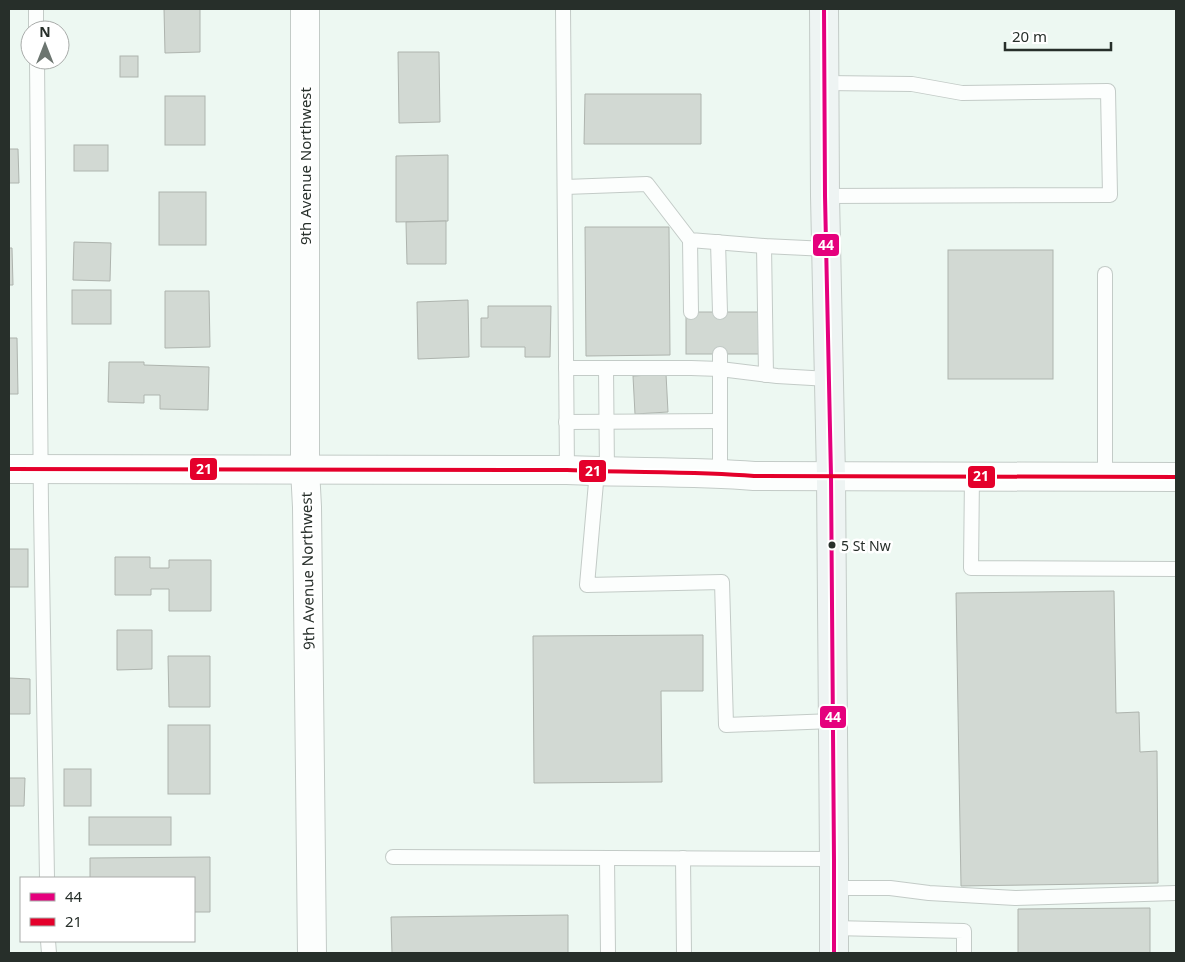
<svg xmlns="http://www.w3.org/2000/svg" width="1185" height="962" viewBox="0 0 1185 962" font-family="'Noto Sans',sans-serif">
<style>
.building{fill:#d2d9d3;stroke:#aeb4ae}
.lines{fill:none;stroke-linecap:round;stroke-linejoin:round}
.lane-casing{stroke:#c3cbc7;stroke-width:16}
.street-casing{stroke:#c3cbc7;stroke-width:30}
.secondary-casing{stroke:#c3cbc7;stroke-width:30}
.lane{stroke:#fcfefd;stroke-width:14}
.street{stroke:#fcfefd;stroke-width:28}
.secondary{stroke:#eef4f3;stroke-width:28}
.bus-1-casing{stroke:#fff;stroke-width:8}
.bus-2-casing{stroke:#fff;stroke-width:8}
.bus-1{stroke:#e5007d;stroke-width:4}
.bus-2{stroke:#e4002b;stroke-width:4}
.bus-dot{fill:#272f2a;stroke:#fff;stroke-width:2}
.labels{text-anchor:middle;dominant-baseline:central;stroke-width:5;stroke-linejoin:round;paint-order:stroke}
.bus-label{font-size:14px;fill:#272f2a;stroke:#fff;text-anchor:start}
.street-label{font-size:15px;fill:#272f2a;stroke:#fff}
.line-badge{stroke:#fff;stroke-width:2}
.badge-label{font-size:14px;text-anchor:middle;font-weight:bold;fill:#fff}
</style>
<rect width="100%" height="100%" fill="#edf8f2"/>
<!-- building -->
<g class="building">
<path d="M 164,9 L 200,9 L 200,52 L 165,53 Z"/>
<path d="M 398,52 L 439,52 L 440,122 L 399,123 Z"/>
<rect x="120" y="56" width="18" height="21"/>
<path d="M 585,94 L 701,94 L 701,144 L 584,144 Z"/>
<rect x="165" y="96" width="40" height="49"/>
<rect x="74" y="145" width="34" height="26"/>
<path d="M 9,149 L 18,149 L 19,183 L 9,183 Z"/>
<path d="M 448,155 L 448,221 L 396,222 L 396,156 Z"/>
<rect x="159" y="192" width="47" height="53"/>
<path d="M 446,221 L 446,264 L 407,264 L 406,222 Z"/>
<path d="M 585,227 L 669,227 L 670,355 L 586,356 Z"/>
<path d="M 74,242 L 111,243 L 110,281 L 73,280 Z"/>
<path d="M 9,248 L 12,248 L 13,285 L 9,285 Z"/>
<rect x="948" y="250" width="105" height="129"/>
<rect x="72" y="290" width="39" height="34"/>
<path d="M 165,291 L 209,291 L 210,347 L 165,348 Z"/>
<path d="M 468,300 L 469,357 L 418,359 L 417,302 Z"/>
<path d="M 488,306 L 551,306 L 550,357 L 525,357 L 525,347 L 481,347 L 481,318 L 488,318 Z"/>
<rect x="686" y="312" width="73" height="42"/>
<path d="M 9,338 L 17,338 L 18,394 L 9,394 Z"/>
<path d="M 109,362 L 144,362 L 144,365 L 209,367 L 208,410 L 160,409 L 160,395 L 144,395 L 144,403 L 108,402 Z"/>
<path d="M 666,374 L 668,412 L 635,414 L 633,376 Z"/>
<rect x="9" y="549" width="19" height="38"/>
<path d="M 115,557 L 150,557 L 150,568 L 169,568 L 169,560 L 211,560 L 211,611 L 169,611 L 169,589 L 151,589 L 151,595 L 115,595 Z"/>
<path d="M 1114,591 L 1116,713 L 1139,712 L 1140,752 L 1157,751 L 1158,883 L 961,886 L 956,593 Z"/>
<path d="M 117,630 L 152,630 L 152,669 L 117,670 Z"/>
<path d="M 703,635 L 703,691 L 661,691 L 662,782 L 534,783 L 533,636 Z"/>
<path d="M 168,656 L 210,656 L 210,707 L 169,707 Z"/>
<path d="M 9,678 L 30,679 L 30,714 L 9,714 Z"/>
<rect x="168" y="725" width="42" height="69"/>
<rect x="64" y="769" width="27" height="37"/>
<path d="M 9,778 L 25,778 L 24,806 L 9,806 Z"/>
<rect x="89" y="817" width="82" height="28"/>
<path d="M 210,857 L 210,912 L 194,912 L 194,878 L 90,878 L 90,858 Z"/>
<path d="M 1150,908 L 1150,953 L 1018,953 L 1018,909 Z"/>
<path d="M 568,915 L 568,953 L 392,953 L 391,917 Z"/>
</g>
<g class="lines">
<defs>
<g id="lane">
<path d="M 36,9 L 36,30"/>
<path d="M 563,9 L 567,470"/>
<path d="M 37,60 L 41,508 L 47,878"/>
<path d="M 825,83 L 912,84 L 962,93 L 1108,91 L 1110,195 L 825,196"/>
<path d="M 565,187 L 647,184 L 690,240 L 764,246 L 827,249"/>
<path d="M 690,240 L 691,312"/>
<path d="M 718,242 L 720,312"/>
<path d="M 764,246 L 766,375"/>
<path d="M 1105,274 L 1105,477"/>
<path d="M 566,368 L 691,368 L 720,369 L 720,354"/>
<path d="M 606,368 L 607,472"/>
<path d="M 566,422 L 720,421"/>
<path d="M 597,471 L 587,585 L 722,582 L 726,725 L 833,721"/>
<path d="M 720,473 L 720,369 L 777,376 L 829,379"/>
<path d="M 972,476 L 971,568 L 1176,569"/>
<path d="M 393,857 L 834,859"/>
<path d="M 607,858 L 608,953"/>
<path d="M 683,858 L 684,953"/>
<path d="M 834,888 L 890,888 L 929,893 L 1015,898 L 1176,893"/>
<path d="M 833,928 L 964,931 L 964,953"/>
<path d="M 48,941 L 49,953"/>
</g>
<g id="street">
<path d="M 305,9 L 305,469 L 307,507 L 312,953"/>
<path d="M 9,469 L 567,470 C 629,473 692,471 754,476 L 1176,477"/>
</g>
<path id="secondary" d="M 824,9 L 825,196 L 831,476 L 834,859 L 834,953"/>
</defs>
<!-- lane casing -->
<use href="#lane" class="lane-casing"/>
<!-- street casing -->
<use href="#street" class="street-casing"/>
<!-- secondary casing -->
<use href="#secondary" class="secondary-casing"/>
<!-- lane -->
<use href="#lane" class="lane"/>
<!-- street -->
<use href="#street" class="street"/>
<!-- secondary -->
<use href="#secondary" class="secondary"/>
<defs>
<path id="bus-1" d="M 824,9 L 825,196 L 831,476 L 834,859 L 834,953"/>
<path id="bus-2" d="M 9,469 L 567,470 C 629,473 692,471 754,476 L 1176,477"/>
</defs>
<!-- bus-1 casing -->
<use href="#bus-1" class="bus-1-casing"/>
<!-- bus-2 casing -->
<use href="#bus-2" class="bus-2-casing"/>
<!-- bus-1 -->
<use href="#bus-1" class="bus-1"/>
<!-- bus-2 -->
<use href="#bus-2" class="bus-2"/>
</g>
<!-- markers -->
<circle class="bus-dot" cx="832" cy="545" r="4.5"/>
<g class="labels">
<!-- bus labels -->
<g class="bus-label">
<text x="841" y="545">5 St Nw</text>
</g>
<!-- street labels -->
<g class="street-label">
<text transform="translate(305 166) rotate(-90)">9th Avenue Northwest</text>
<text transform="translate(307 571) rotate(-91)">9th Avenue Northwest</text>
</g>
</g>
<g class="line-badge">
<rect x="812" y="233" width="28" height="24" rx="5" fill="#e5007d"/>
<rect x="189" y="457" width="29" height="24" rx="5" fill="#e4002b"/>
<rect x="578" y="459" width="29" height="24" rx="5" fill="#e4002b"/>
<rect x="967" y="465" width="29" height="24" rx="5" fill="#e4002b"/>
<rect x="819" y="705" width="28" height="24" rx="5" fill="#e5007d"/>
</g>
<g class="badge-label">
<text x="826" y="250">44</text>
<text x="204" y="474">21</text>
<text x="593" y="476">21</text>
<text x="981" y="481">21</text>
<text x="833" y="722">44</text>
</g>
<!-- border -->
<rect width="1185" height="962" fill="none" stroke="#272f2a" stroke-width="20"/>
<!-- legend -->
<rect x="20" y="877" width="175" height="65" fill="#ffffff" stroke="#a9acaa"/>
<rect x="30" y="893" width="25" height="8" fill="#e5007d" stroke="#a9acaa"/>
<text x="65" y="902" font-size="15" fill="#272f2a">44</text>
<rect x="30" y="918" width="25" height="8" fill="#e4002b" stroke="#a9acaa"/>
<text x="65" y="927" font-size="15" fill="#272f2a">21</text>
<!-- north arrow -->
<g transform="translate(45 45)"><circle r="24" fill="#ffffff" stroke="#a9acaa"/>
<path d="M0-4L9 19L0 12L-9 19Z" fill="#6c7570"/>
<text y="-8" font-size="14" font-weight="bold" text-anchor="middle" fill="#272f2a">N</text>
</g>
<!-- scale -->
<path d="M1005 42v8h106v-8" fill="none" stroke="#272f2a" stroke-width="2.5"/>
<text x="1012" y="42" font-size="15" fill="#272f2a" stroke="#ffffff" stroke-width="4" paint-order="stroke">20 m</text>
</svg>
